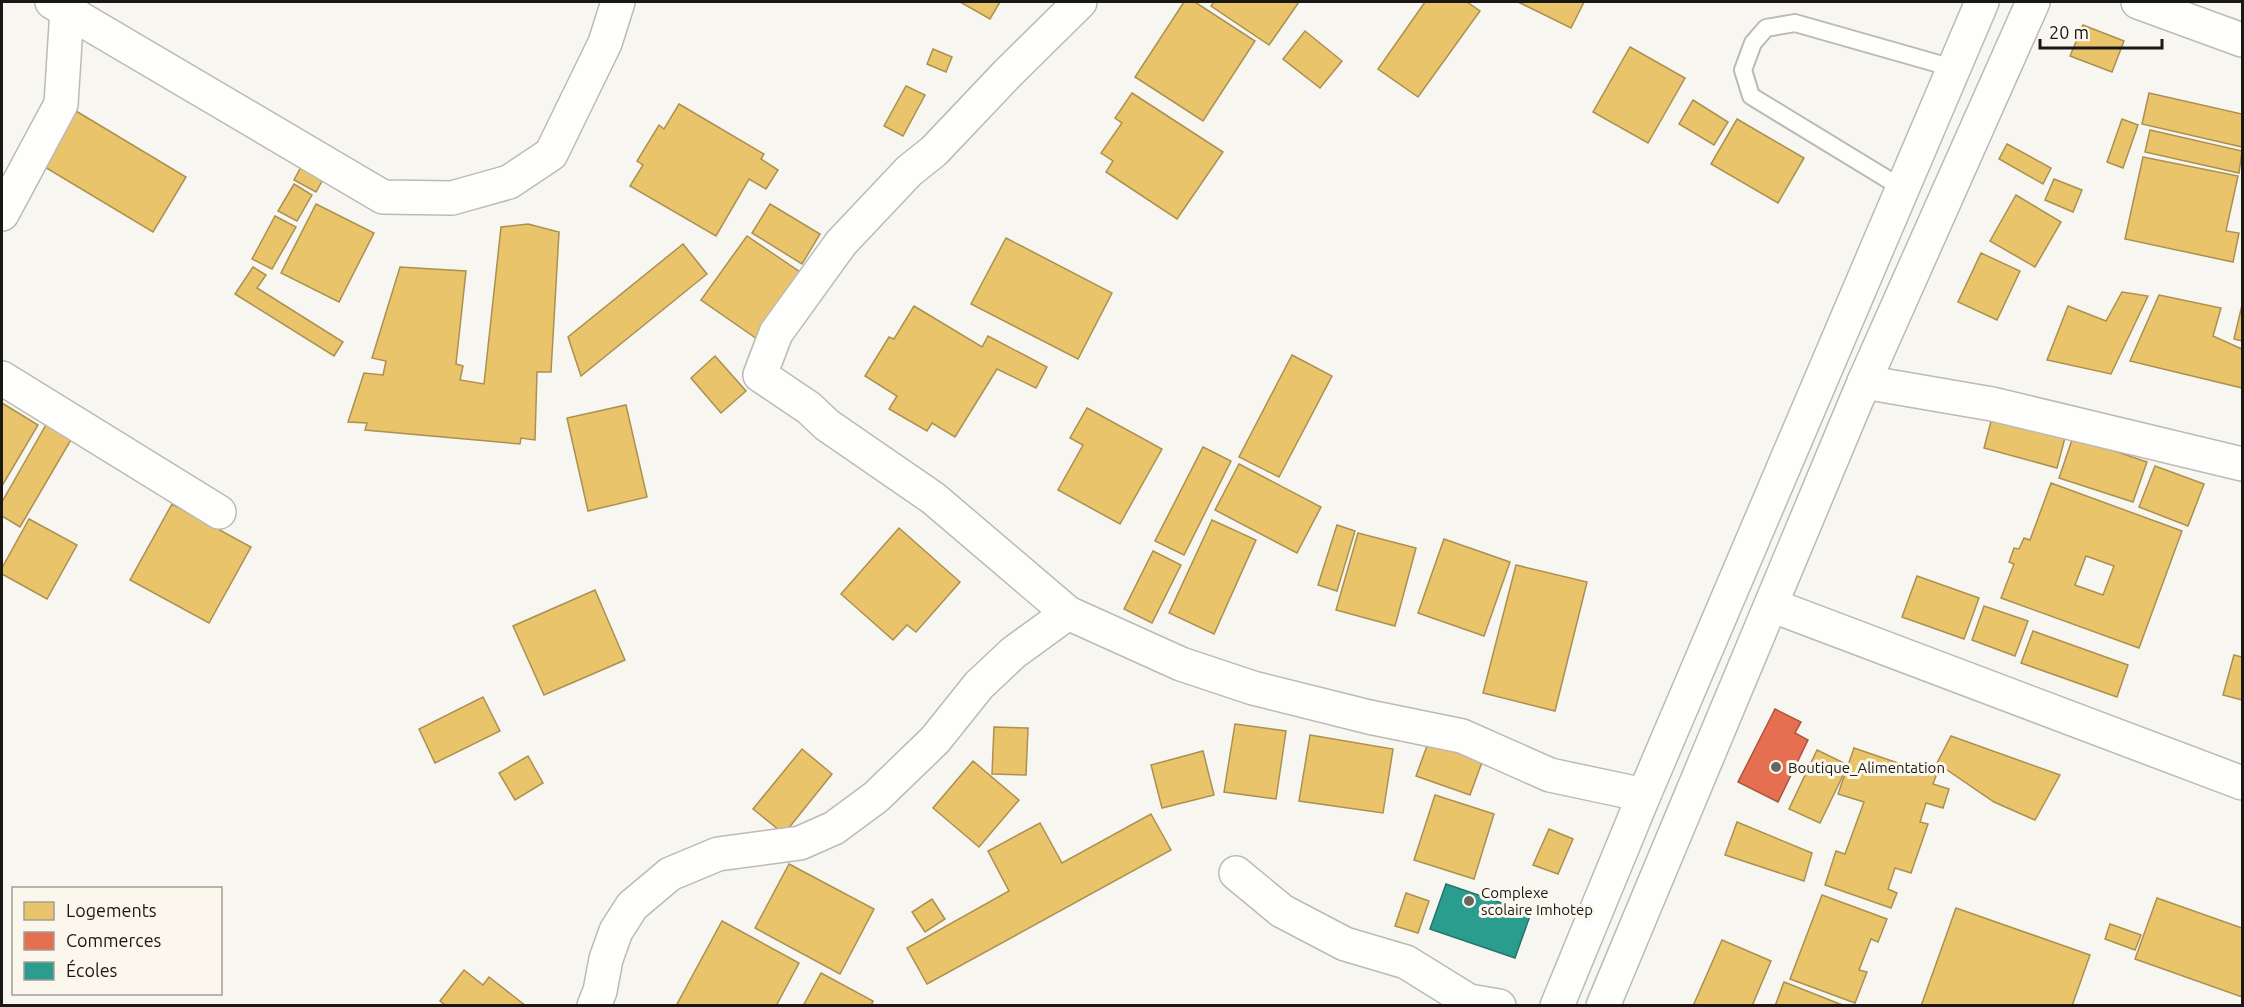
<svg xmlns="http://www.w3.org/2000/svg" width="2244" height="1007" viewBox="0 0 2244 1007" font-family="Ubuntu,sans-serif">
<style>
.homes{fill:#e9c46a;stroke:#ab9050;stroke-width:1.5;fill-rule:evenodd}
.shops{fill:#e76f51;stroke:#aa553f;stroke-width:1.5}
.schools{fill:#2a9d8f;stroke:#25756a;stroke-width:1.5}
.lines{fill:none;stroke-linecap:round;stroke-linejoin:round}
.lane-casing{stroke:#bcbab6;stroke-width:20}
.street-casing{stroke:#bcbab6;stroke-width:36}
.secondary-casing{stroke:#bcbab6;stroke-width:36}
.lane{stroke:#fefefd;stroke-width:16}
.street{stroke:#fefefd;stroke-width:33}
.secondary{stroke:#fefefd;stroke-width:33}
.poi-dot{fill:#686662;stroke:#fcf7ed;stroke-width:2}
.labels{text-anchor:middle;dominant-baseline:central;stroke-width:6;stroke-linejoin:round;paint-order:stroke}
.poi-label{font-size:15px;fill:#1a1815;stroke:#fcf7ed;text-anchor:start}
</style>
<rect width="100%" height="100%" fill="#f8f6f0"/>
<!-- homes -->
<g class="homes">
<path d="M 960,2 L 1000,2 L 990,19 Z"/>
<path d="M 1184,2 L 1195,2 L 1255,41 L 1203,121 L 1135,77 Z"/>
<path d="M 1214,2 L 1299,2 L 1269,45 L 1211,6 Z"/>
<path d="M 1425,2 L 1467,2 L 1480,11 L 1418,97 L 1378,69 Z"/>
<path d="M 1518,2 L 1584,2 L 1571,28 Z"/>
<path d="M 2083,25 L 2124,41 L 2112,72 L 2070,56 Z"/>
<path d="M 1305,31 L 1342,61 L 1320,88 L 1283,59 Z"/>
<path d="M 1630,47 L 1685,78 L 1648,143 L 1593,112 Z"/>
<path d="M 933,49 L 952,57 L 946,72 L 927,64 Z"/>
<path d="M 906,86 L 925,95 L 903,136 L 884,126 Z"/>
<path d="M 1132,93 L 1223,152 L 1177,219 L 1106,172 L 1113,161 L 1101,153 L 1122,123 L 1115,118 Z"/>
<path d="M 2149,93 L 2242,114 L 2242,147 L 2142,124 Z"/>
<path d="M 1693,100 L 1728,122 L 1714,145 L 1679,124 Z"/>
<path d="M 61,102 L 186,177 L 153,232 L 28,157 Z"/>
<path d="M 679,104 L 764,154 L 761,159 L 778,170 L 766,189 L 749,179 L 716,236 L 630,186 L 643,165 L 637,161 L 659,125 L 664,129 Z"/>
<path d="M 1737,119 L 1804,158 L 1778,203 L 1711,164 Z"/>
<path d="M 2122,119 L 2138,125 L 2123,168 L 2107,162 Z"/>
<path d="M 2150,130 L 2242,151 L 2239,173 L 2145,152 Z"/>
<path d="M 2007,144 L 2051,168 L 2043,184 L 1999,159 Z"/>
<path d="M 2143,157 L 2238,176 L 2226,231 L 2239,233 L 2233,262 L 2125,239 Z"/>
<path d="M 303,163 L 325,176 L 316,192 L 294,180 Z"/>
<path d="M 2054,179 L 2082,190 L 2073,212 L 2045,200 Z"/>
<path d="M 294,184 L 312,195 L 297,221 L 278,211 Z"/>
<path d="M 2016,195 L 2061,222 L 2035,267 L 1990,241 Z"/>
<path d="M 316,204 L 374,233 L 339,302 L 281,273 Z"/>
<path d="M 770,204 L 820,234 L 802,264 L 752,233 Z"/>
<path d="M 275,216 L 296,227 L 272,269 L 252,259 Z"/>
<path d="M 528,224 L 559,232 L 551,372 L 537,372 L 535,440 L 521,438 L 520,444 L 365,430 L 367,423 L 348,422 L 364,373 L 383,375 L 386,361 L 372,358 L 400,267 L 466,271 L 456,364 L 463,366 L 460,380 L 484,384 L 501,227 Z"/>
<path d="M 747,236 L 806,276 L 760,341 L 701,300 Z"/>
<path d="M 1006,238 L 1112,293 L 1078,359 L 971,304 Z"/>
<path d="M 683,244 L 707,274 L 581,376 L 568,337 Z"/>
<path d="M 1981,253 L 2020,271 L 1997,320 L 1958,302 Z"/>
<path d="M 253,267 L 266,275 L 257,288 L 343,342 L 334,356 L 235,294 Z"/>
<path d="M 2122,292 L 2148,296 L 2111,374 L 2047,360 L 2068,306 L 2106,321 Z"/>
<path d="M 2159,295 L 2221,308 L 2213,336 L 2242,349 L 2242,388 L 2130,361 Z"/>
<path d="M 2242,305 L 2242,341 L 2234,339 Z"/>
<path d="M 914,306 L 982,347 L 988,336 L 1047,367 L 1036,388 L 997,369 L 955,437 L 932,423 L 927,431 L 889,409 L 897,396 L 865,376 L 889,337 L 894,339 Z"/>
<path d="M 1292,355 L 1332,376 L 1279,477 L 1239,457 Z"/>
<path d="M 715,356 L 746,391 L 721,413 L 691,378 Z"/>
<path d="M 2,403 L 38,425 L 2,486 Z"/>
<path d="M 626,405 L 647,497 L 588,511 L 567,418 Z"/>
<path d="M 1087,408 L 1162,449 L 1120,524 L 1058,490 L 1083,445 L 1070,438 Z"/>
<path d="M 1993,414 L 2066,434 L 2057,468 L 1984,448 Z"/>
<path d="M 47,423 L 72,438 L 20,527 L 2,516 L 2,502 Z"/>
<path d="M 2073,437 L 2147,462 L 2133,502 L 2059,478 Z"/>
<path d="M 1203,447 L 1231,461 L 1184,555 L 1155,541 Z"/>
<path d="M 1239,464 L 1321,507 L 1297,553 L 1215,510 Z"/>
<path d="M 2155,466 L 2204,484 L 2188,526 L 2139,507 Z"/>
<path d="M 2051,483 L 2182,531 L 2139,648 L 2001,598 L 2014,564 L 2009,562 L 2014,548 L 2019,549 L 2024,538 L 2030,540 ZM 2086,556 L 2114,566 L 2103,595 L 2075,585 Z"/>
<path d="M 172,504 L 251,547 L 209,623 L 130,580 Z"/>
<path d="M 29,519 L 77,545 L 47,599 L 2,574 L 2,568 Z"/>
<path d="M 1212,520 L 1256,540 L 1214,634 L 1169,613 Z"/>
<path d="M 1337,525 L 1355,531 L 1337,591 L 1318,585 Z"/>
<path d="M 899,528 L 960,582 L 916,632 L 907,625 L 893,640 L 841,594 Z"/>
<path d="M 1358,533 L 1416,548 L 1395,626 L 1336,610 Z"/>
<path d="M 1444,539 L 1510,562 L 1484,636 L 1418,613 Z"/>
<path d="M 1153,551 L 1181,565 L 1152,623 L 1124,609 Z"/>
<path d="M 1516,565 L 1587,582 L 1555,711 L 1483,693 Z"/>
<path d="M 1917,576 L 1979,598 L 1964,639 L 1902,617 Z"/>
<path d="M 595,590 L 625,660 L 544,695 L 513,626 Z"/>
<path d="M 1984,606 L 2028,621 L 2015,656 L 1972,640 Z"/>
<path d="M 2033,631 L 2128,665 L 2117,697 L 2021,663 Z"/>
<path d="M 2234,655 L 2242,657 L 2242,700 L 2223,695 Z"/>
<path d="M 483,697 L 500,731 L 435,763 L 419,729 Z"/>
<path d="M 1235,724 L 1286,731 L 1276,799 L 1224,792 Z"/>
<path d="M 994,727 L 1028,728 L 1026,775 L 992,774 Z"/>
<path d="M 1310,735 L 1393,749 L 1383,813 L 1299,801 Z"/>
<path d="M 1431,735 L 1485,754 L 1470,795 L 1416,776 Z"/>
<path d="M 1951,736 L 2060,775 L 2035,820 L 1994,802 L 1937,763 Z"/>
<path d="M 1854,748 L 1936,776 L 1933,784 L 1949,789 L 1943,808 L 1926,803 L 1920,822 L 1928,824 L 1911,873 L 1895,868 L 1888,889 L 1897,893 L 1891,908 L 1825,885 L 1836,851 L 1845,854 L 1864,802 L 1838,794 Z"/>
<path d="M 802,749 L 832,774 L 784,834 L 753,809 Z"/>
<path d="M 1817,750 L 1848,765 L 1820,823 L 1789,809 Z"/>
<path d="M 1203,751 L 1214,795 L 1162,808 L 1151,765 Z"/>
<path d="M 528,756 L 543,783 L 515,800 L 499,773 Z"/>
<path d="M 973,761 L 1019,800 L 979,847 L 933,808 Z"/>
<path d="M 1435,795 L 1494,814 L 1474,879 L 1414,860 Z"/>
<path d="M 1151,814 L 1171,850 L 927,984 L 907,948 L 1009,891 L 988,851 L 1040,823 L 1062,863 Z"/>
<path d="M 1737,822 L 1812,853 L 1804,881 L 1725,855 Z"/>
<path d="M 1549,829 L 1573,839 L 1558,874 L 1533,865 Z"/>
<path d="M 789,864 L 874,909 L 840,974 L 755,928 Z"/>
<path d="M 1406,893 L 1429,901 L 1418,933 L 1395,926 Z"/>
<path d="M 1822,895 L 1887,919 L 1878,942 L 1871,939 L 1859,970 L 1867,972 L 1855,1003 L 1790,979 Z"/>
<path d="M 2157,898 L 2242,928 L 2242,997 L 2135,959 Z"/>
<path d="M 932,899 L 945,919 L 925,932 L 912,912 Z"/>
<path d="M 1956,908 L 2090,955 L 2072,1006 L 1921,1006 Z"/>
<path d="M 722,921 L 799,963 L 776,1006 L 676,1006 Z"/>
<path d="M 2110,924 L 2141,935 L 2135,950 L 2105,939 Z"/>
<path d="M 1722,940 L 1771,961 L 1752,1006 L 1693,1006 Z"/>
<path d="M 464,970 L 483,985 L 489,977 L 526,1006 L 446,1006 L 440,1001 Z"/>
<path d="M 821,973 L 873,1001 L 871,1006 L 803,1006 Z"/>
<path d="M 1784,982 L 1845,1006 L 1775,1006 Z"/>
</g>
<!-- shops -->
<path class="shops" d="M 1775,709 L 1801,722 L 1795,733 L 1808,740 L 1778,802 L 1738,782 Z"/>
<!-- schools -->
<path class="schools" d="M 1446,884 L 1531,913 L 1515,958 L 1430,929 Z"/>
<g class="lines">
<defs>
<path id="lane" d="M 1902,188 L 1751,96 L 1743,70 L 1753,43 L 1766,28 L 1795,23 L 1953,68"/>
<g id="street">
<path d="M 52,2 L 383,197 L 452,198 L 509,182 L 551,154 L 605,43 L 618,2"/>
<path d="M 1080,2 L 1007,74 L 934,151 L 909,171 L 841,243 L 776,333 L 760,375 L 809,408 L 827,425 L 933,498 L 1068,613 L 1181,664 L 1253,688 L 1369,717 L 1462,736 L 1550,775 L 1644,795"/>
<path d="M 2138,2 L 2242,40"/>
<path d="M 2,214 L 61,104 L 67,10 L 71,2"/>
<path d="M 2,378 L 219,512"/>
<path d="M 1864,382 L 1992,404 L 2242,464"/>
<path d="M 1771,605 L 2242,783"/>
<path d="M 1236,873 L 1282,911 L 1345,944 L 1406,962 L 1469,1001 L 1499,1006"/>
<path d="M 594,1006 L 600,991 L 606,959 L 616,931 L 632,906 L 670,874 L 718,854 L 800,843 L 834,828 L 876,797 L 935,740 L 979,685 L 1013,653 L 1068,613"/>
</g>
<g id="secondary">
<path d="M 1557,1006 L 1644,795 L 1982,2"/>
<path d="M 1603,1006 L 1864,382 L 2033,2"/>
</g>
</defs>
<!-- lane casing -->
<use href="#lane" class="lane-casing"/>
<!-- street casing -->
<use href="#street" class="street-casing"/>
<!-- secondary casing -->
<use href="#secondary" class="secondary-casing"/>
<!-- lane -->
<use href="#lane" class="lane"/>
<!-- street -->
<use href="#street" class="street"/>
<!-- secondary -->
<use href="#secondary" class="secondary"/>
</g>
<!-- markers -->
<g class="poi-dot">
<circle cx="1776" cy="767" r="6"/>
<circle cx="1469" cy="901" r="6"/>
</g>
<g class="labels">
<!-- poi labels -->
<g class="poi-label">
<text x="1788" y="767">Boutique_Alimentation</text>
<text x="1481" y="892">Complexe<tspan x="1481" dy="17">scolaire Imhotep</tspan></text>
</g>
</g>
<!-- border -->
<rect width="2244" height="1007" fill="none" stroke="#1a1815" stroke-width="6"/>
<!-- legend -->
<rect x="12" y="887" width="210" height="108" fill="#fcf7ed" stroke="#a29e97" stroke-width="1.5"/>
<rect x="24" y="902" width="30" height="18" fill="#e9c46a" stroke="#a29e97" stroke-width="1.5"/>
<text x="66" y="917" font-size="18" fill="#1a1815">Logements</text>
<rect x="24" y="932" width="30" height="18" fill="#e76f51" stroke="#a29e97" stroke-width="1.5"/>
<text x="66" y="947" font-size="18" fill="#1a1815">Commerces</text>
<rect x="24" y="962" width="30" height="18" fill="#2a9d8f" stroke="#a29e97" stroke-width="1.5"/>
<text x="66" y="977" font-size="18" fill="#1a1815">Écoles</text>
<!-- scale -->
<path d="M2040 39v9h122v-9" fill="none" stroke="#1a1815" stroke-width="3"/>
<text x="2049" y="39" font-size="18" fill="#1a1815" stroke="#fcf7ed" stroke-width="4.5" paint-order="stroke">20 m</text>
</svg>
